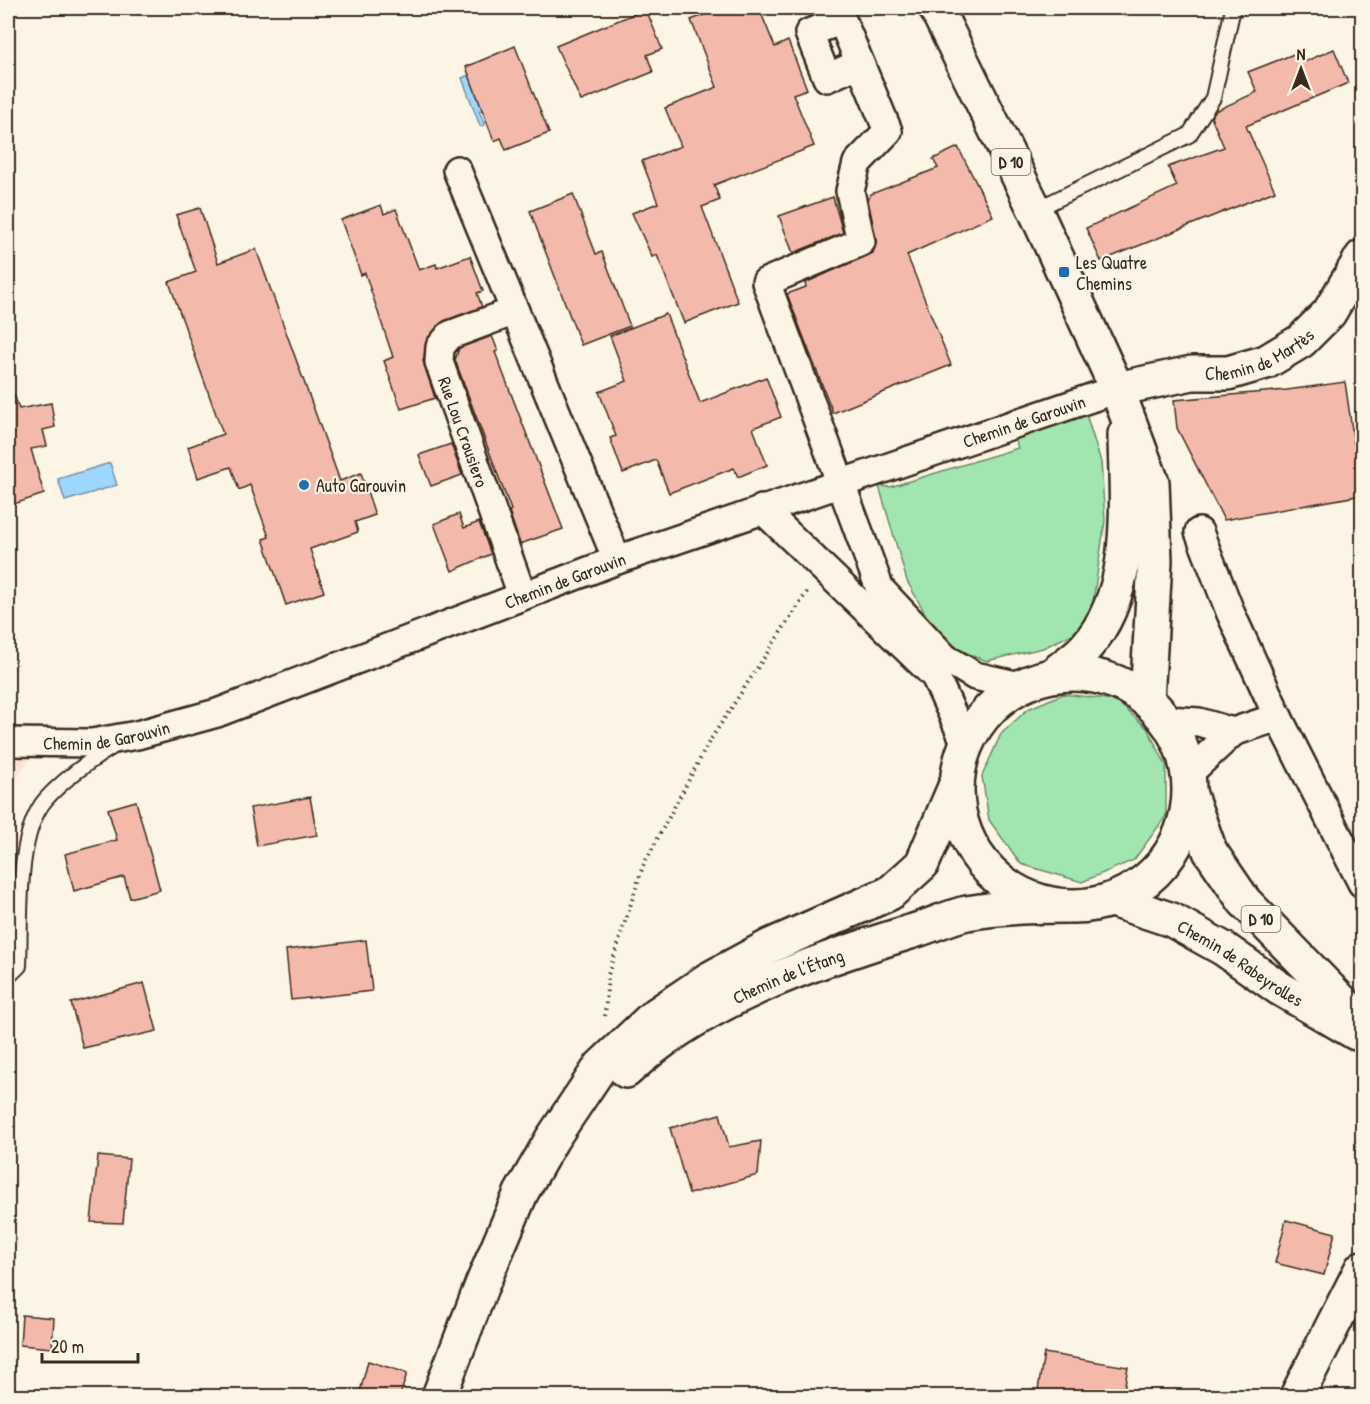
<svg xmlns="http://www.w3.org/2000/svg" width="1370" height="1404" viewBox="0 0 1370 1404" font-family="'Patrick Hand',sans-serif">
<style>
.built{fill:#f9e3d4}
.green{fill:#a1e5b1;stroke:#6e8868;stroke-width:1.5}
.water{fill:#9dd7fd;stroke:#7692a4;stroke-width:1.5}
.building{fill:#f3baac;stroke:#3b2a1e;stroke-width:1.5}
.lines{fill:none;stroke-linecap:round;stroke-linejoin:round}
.service-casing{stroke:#3b2a1e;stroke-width:18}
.minor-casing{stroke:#3b2a1e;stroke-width:32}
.tertiary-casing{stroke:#3b2a1e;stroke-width:38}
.secondary-casing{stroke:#3b2a1e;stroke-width:38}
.primary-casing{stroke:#3b2a1e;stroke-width:38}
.path{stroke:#3b2a1e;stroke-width:4;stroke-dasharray:1.5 4.5;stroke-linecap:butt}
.service{stroke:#fcf5e5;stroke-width:14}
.minor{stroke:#fcf5e5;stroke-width:27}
.tertiary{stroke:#fcf5e5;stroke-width:33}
.secondary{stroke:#fcf5e5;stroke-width:33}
.primary{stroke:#fcf5e5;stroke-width:33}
.poi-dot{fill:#1f6fb2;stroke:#fcf5e5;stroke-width:2}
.labels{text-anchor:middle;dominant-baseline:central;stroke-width:4.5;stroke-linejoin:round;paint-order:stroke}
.shield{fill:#fcf5e5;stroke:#75675a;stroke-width:1.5}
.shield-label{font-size:16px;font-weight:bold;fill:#3b2a1e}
.poi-label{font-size:18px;fill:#3b2a1e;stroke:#fcf5e5;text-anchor:start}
.street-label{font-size:18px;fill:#3b2a1e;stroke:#fcf5e5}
</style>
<rect width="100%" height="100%" fill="#fcf5e5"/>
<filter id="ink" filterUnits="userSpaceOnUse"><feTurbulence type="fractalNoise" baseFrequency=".0167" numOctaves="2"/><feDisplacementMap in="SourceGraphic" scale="12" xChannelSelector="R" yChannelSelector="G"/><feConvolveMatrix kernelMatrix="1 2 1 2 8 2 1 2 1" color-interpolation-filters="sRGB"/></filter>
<g filter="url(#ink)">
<!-- built -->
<g class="built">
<path d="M 8,756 L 29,759 L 8,790 Z"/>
<path d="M 8,850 L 13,853 L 10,963 L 8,961 Z"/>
</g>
<!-- green -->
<g class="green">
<path d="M 1085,411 L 1101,462 L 1105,521 L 1092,608 L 1079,631 L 1043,648 L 987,661 L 954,648 L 935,631 L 907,581 L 879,486 L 890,487 L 1018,448 L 1015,438 Z"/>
<path d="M 1063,694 L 1115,700 L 1147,728 L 1166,765 L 1166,816 L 1134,860 L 1082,882 L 1021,864 L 989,820 L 982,776 L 1001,734 L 1028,709 Z"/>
</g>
<!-- water -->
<g class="water">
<path d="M 478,71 L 492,106 L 479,111 L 485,125 L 480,126 L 462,78 Z"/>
<path d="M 110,463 L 117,485 L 65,501 L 58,479 Z"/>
</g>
<!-- building -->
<g class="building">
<path d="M 722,8 L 759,8 L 775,47 L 788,41 L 807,89 L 793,94 L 814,146 L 714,185 L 720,200 L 702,207 L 738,302 L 684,323 L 657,255 L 652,257 L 632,213 L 658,203 L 642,161 L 681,146 L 665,108 L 717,87 L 691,20 Z"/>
<path d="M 646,9 L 662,49 L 647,55 L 653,72 L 581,101 L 556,46 Z"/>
<path d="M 515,46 L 549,133 L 506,150 L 501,138 L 494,141 L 466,67 Z"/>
<path d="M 1334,49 L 1348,83 L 1246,126 L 1275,191 L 1101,261 L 1086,228 L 1177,186 L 1168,167 L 1224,147 L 1211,117 L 1215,111 L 1257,92 L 1248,72 L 1299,52 L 1304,62 Z"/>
<path d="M 958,147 L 993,216 L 907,255 L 951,365 L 833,413 L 787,294 L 806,287 L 805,283 L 873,253 L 876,239 L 868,200 L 871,194 L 938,168 L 933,159 Z"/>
<path d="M 573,194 L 596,254 L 602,252 L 630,326 L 581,345 L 530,211 Z"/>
<path d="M 833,197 L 843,233 L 793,253 L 779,216 Z"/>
<path d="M 381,205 L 384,214 L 396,209 L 419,270 L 436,264 L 437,268 L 470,256 L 483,291 L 477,293 L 482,307 L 444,321 L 428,338 L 423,361 L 435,398 L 401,409 L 384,361 L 393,357 L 365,273 L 361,275 L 341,220 Z"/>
<path d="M 200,208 L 218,263 L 256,249 L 340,481 L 361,473 L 375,515 L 355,522 L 358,532 L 310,549 L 324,592 L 286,605 L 263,539 L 269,537 L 250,485 L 239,490 L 231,467 L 198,478 L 188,447 L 223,434 L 169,282 L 196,272 L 176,215 Z"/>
<path d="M 666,314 L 700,403 L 766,377 L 781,417 L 753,428 L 767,465 L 738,477 L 734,468 L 669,493 L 656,460 L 623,473 L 610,438 L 616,436 L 599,392 L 627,381 L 610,336 Z"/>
<path d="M 492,336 L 498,351 L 495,352 L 563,529 L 520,544 L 509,511 L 511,510 L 455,360 L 459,348 Z"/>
<path d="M 1345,382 L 1354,443 L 1362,441 L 1362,495 L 1224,520 L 1177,428 L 1174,400 L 1287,390 Z"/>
<path d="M 14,394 L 19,409 L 51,403 L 55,427 L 43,430 L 47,446 L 31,449 L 44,494 L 8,506 L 8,395 Z"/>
<path d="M 451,444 L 462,475 L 431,486 L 419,455 Z"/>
<path d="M 459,514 L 464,528 L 479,522 L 491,554 L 452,571 L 434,524 Z"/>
<path d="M 310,797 L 317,835 L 257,846 L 250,808 Z"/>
<path d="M 136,801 L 160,890 L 130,898 L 124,877 L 74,891 L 65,854 L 117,840 L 108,809 Z"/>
<path d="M 366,940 L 372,991 L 291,1000 L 286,950 Z"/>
<path d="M 144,983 L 157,1031 L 83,1048 L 71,1003 Z"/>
<path d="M 720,1114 L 729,1147 L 761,1141 L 758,1175 L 689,1194 L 670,1128 Z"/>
<path d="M 98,1156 L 129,1159 L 123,1223 L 91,1222 Z"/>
<path d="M 1286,1220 L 1335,1233 L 1324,1275 L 1275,1263 Z"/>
<path d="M 22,1315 L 54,1318 L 52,1348 L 20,1345 Z"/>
<path d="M 1044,1353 L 1128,1367 L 1123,1396 L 1037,1396 Z"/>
<path d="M 368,1361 L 407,1373 L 400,1396 L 359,1396 Z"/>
</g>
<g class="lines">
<defs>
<g id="service">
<path d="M 1035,210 L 1189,135 L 1213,98 L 1233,8"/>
<path d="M 8,977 L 19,966 C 21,921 15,834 46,799 C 65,778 88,762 112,747"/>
</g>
<g id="minor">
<path d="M 860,63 L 827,78 L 809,33 L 842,20 L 888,131 L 857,163 L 850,191 L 861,242 L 766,282 L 880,589 L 945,658 L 975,676 L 1020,686"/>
<path d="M 457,170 L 617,560"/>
<path id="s1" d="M 515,311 L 450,335 L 440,347 L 439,362 L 522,595"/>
<path d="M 762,509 L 935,676 L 966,744"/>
<path d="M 1199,532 L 1231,614 L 1278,717 L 1233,732"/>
<path d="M 1278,717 L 1362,883"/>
<path d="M 1167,720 L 1199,722 L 1233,732 L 1189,773"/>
<path id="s2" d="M 8,742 L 92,743 L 137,735 L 217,713 L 617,560 L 1117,389"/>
</g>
<g id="tertiary">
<path id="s3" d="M 1117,389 L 1192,373 L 1228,373 L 1266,362 L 1301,341 L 1329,313 L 1362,257"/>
<path d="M 1297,1396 L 1362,1268"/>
</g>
<g id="secondary">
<path id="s4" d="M 626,1071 C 702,1000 812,962 910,932 C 929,927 948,917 967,913 C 1000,907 1033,906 1066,906"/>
<path d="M 439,1396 L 482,1285 L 521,1193 L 552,1139 L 601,1066 L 653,1017 L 709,979 L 770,946 L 890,893 L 922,864 L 957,782"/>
</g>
<g id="primary">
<path d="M 936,8 L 1035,210 L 1117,389 L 1152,482 L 1155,561 L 1147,700"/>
<circle cx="1073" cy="790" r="116"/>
<path d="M 1053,675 C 1063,666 1076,658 1085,648 C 1136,592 1126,504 1125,434"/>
<path d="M 1190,795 L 1210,851 L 1244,901 L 1362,1022"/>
<path id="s5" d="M 1112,900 L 1172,920 L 1224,949 L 1279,988 L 1356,1033"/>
</g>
</defs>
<!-- service casing -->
<use href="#service" class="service-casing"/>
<!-- minor casing -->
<use href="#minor" class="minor-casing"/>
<!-- tertiary casing -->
<use href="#tertiary" class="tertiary-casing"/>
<!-- secondary casing -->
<use href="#secondary" class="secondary-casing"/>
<!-- primary casing -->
<use href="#primary" class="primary-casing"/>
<!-- path -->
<path class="path" d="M 605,1016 L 608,975 L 643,866 L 709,742 L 807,592"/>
<!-- service -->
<use href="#service" class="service"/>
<!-- minor -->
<use href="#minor" class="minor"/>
<!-- tertiary -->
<use href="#tertiary" class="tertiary"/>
<!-- secondary -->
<use href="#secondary" class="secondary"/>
<!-- primary -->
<use href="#primary" class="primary"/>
</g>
</g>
<!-- markers -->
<g class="poi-dot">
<rect x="1058" y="266" width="12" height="12" rx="3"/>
<circle cx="304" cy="485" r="6"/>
</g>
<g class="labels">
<!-- shield labels -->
<g class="shield">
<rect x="991.5" y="149" width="39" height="26" rx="4.5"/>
<rect x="1241.5" y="906" width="39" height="26" rx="4.5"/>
</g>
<g class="shield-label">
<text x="1011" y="162">D 10</text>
<text x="1261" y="919">D 10</text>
</g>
<!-- poi labels -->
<g class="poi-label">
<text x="1076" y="262">Les Quatre<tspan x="1076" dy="21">Chemins</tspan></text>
<text x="316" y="485">Auto Garouvin</text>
</g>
<!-- street labels -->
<g class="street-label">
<text stroke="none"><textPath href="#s3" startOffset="148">Chemin de Martès</textPath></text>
<text stroke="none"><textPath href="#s2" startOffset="1071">Chemin de Garouvin</textPath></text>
<text stroke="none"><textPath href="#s1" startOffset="174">Rue Lou Crousiero</textPath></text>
<text stroke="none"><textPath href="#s2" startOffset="585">Chemin de Garouvin</textPath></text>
<text stroke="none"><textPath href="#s2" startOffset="99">Chemin de Garouvin</textPath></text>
<text stroke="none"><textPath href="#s5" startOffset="144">Chemin de Rabeyrolles</textPath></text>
<text stroke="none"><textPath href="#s4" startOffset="189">Chemin de l’Étang</textPath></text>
</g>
</g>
<!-- margin -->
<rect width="1370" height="1404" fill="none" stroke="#fcf5e5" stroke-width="30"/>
<rect x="15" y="15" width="1340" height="1374" fill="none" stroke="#3b2a1e" stroke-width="2" filter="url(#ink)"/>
<!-- north arrow -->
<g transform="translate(1301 69)" stroke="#fcf5e5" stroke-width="4.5" paint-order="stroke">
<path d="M0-4.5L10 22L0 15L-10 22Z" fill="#3b2a1e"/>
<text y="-9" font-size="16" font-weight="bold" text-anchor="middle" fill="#3b2a1e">N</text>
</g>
<!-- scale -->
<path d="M42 1353v9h96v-9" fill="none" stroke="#3b2a1e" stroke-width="3"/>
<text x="51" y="1353" font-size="18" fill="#3b2a1e" stroke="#fcf5e5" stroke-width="4.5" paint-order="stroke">20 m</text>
</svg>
